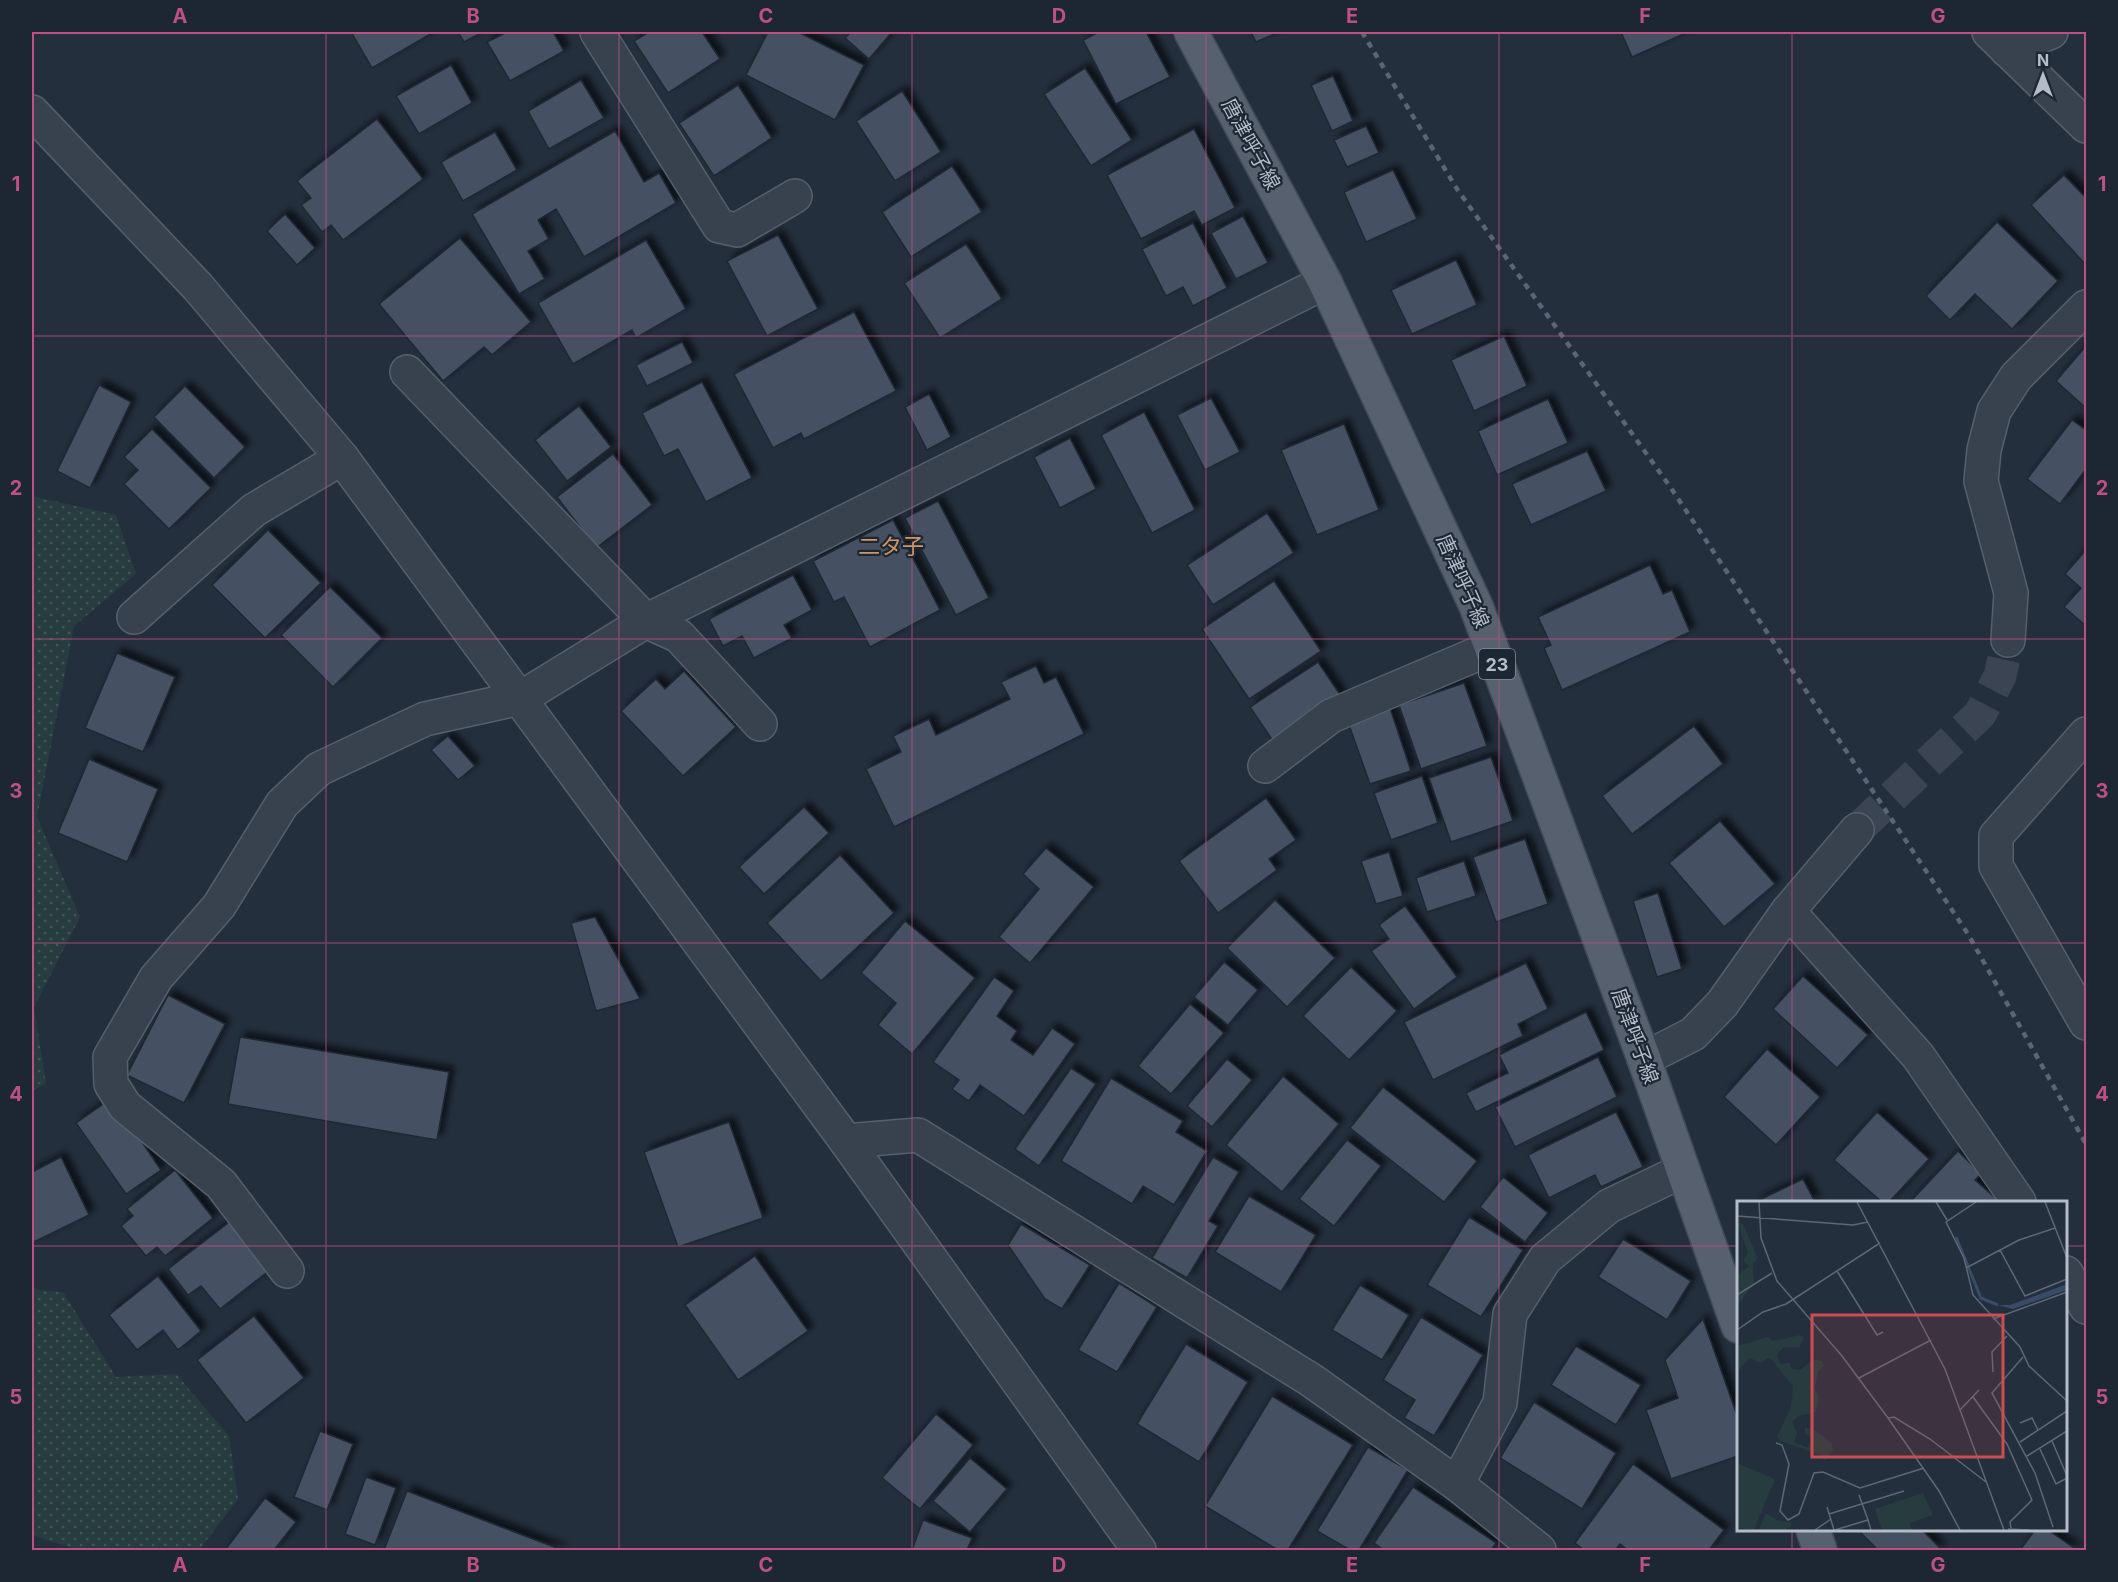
<svg xmlns="http://www.w3.org/2000/svg" width="2118" height="1582" viewBox="0 0 2118 1582" font-family="Inter,'Noto Sans JP',sans-serif">
<style>
.grass{fill:url(#grass-dots)}
.building{fill:#455162;stroke:#1f2835;stroke-width:1.5;filter:url(#shadow)}
.lines{fill:none;stroke-linecap:round;stroke-linejoin:round}
.minor-tunnel{stroke:#3a4453;stroke-width:33;stroke-dasharray:33 16;stroke-linecap:butt}
.minor-casing{stroke:#565f6c;stroke-width:36}
.major-casing{stroke:#414a57;stroke-width:36}
.minor{stroke:#38414e;stroke-width:33}
.major{stroke:#56606e;stroke-width:33}
.rail{stroke:#5a6575;stroke-width:4.5;stroke-dasharray:6 6;stroke-linecap:butt}
.grid{fill:none;stroke:#bd5182;stroke-width:1.5;stroke-opacity:0.55}
.labels{text-anchor:middle;dominant-baseline:central;stroke-width:4.5;stroke-linejoin:round;paint-order:stroke}
.shield{fill:#1d2633;stroke:#878f9c;stroke-width:1.5}
.shield-label{font-size:18px;font-weight:bold;fill:#b4bcc9}
.street-label{font-size:20px;fill:#b4bcc9;stroke:#1d2633}
.quarter-label{font-size:22px;fill:#d59563;stroke:#1d2633}
.inset-river{fill:none;stroke:#394c67;stroke-width:3}
.inset-road{fill:none;stroke:#5e6776;stroke-width:1.5}
.view{fill:#ce4d50;fill-opacity:0.15;stroke:#ce4d50;stroke-width:3}
.inset-edge{fill:none;stroke:#b4bcc9;stroke-width:3}
.neatline{fill:none;stroke:#bd5182;stroke-width:2}
.grid-label{font-size:20px;text-anchor:middle;font-weight:bold;fill:#bd5182}
</style>
<defs>
<pattern id="grass-dots" width="8" height="8" patternUnits="userSpaceOnUse" patternTransform="scale(1.5)"><rect width="8" height="8" fill="#263c3f"/><path d="M2 2h.1M6 6h.1" fill="none" stroke="#435659" stroke-width="1.8" stroke-linecap="round"/></pattern>
<filter id="shadow"><feDropShadow dx="5.5" dy="-5.5" stdDeviation="3" flood-color="#0009"/></filter>
</defs>
<rect width="100%" height="100%" fill="#242f3e"/>
<!-- grass -->
<g class="grass">
<path d="M 32,496 L 116,515 L 136,574 L 74,626 L 37,817 L 80,917 L 34,1007 L 46,1084 L 32,1091 Z"/>
<path d="M 32,1287 L 38,1290 L 63,1292 L 116,1377 L 176,1374 L 229,1436 L 238,1499 L 199,1550 L 78,1550 L 32,1535 Z"/>
</g>
<!-- building -->
<g class="building">
<path d="M 351,32 L 434,32 L 372,68 Z"/>
<path d="M 458,32 L 483,32 L 464,42 Z"/>
<path d="M 507,32 L 553,32 L 564,51 L 510,81 L 487,42 Z"/>
<path d="M 649,32 L 702,32 L 720,59 L 668,93 L 634,41 Z"/>
<path d="M 768,32 L 798,32 L 864,65 L 835,120 L 746,75 Z"/>
<path d="M 851,32 L 892,32 L 869,59 L 845,38 Z"/>
<path d="M 1099,32 L 1146,32 L 1170,77 L 1116,104 L 1083,40 Z"/>
<path d="M 1251,32 L 1279,32 L 1256,42 Z"/>
<path d="M 1621,32 L 1688,32 L 1632,57 Z"/>
<path d="M 451,65 L 472,103 L 419,134 L 396,96 Z"/>
<path d="M 1085,68 L 1132,140 L 1091,166 L 1044,94 Z"/>
<path d="M 1333,76 L 1353,121 L 1332,131 L 1311,85 Z"/>
<path d="M 581,80 L 604,118 L 549,149 L 528,111 Z"/>
<path d="M 738,85 L 772,138 L 714,176 L 679,123 Z"/>
<path d="M 902,91 L 941,152 L 895,181 L 856,121 Z"/>
<path d="M 377,119 L 423,179 L 343,240 L 331,225 L 322,232 L 301,205 L 311,198 L 297,181 Z"/>
<path d="M 1366,126 L 1379,153 L 1347,167 L 1334,140 Z"/>
<path d="M 1194,129 L 1235,208 L 1202,225 L 1194,211 L 1141,239 L 1107,175 Z"/>
<path d="M 615,131 L 644,182 L 659,173 L 676,203 L 584,257 L 556,209 L 538,220 L 549,239 L 528,251 L 545,279 L 519,294 L 472,214 Z"/>
<path d="M 495,132 L 517,170 L 463,201 L 441,162 Z"/>
<path d="M 952,166 L 982,212 L 911,257 L 882,212 Z"/>
<path d="M 1393,170 L 1417,219 L 1366,242 L 1344,192 Z"/>
<path d="M 2064,175 L 2086,198 L 2086,265 L 2031,205 Z"/>
<path d="M 285,214 L 315,248 L 297,265 L 267,231 Z"/>
<path d="M 1243,216 L 1268,263 L 1236,279 L 1211,233 Z"/>
<path d="M 1997,222 L 2058,281 L 2012,329 L 1975,294 L 1950,320 L 1926,296 Z"/>
<path d="M 1193,223 L 1227,288 L 1193,306 L 1183,287 L 1166,296 L 1142,249 Z"/>
<path d="M 778,235 L 818,309 L 767,336 L 727,261 Z"/>
<path d="M 460,238 L 531,322 L 492,355 L 484,347 L 443,381 L 379,304 Z"/>
<path d="M 646,240 L 686,309 L 636,338 L 632,330 L 573,364 L 538,303 Z"/>
<path d="M 966,244 L 1002,299 L 940,338 L 904,283 Z"/>
<path d="M 1456,260 L 1477,305 L 1412,334 L 1391,290 Z"/>
<path d="M 854,312 L 896,391 L 804,439 L 801,433 L 773,448 L 734,374 Z"/>
<path d="M 1504,336 L 1527,386 L 1474,411 L 1451,360 Z"/>
<path d="M 682,342 L 693,363 L 647,386 L 636,365 Z"/>
<path d="M 2086,346 L 2086,408 L 2056,381 Z"/>
<path d="M 702,382 L 752,478 L 706,502 L 678,449 L 664,456 L 642,413 Z"/>
<path d="M 99,385 L 131,402 L 90,488 L 57,471 Z"/>
<path d="M 185,386 L 245,447 L 214,478 L 154,417 Z"/>
<path d="M 929,394 L 951,437 L 927,450 L 905,407 Z"/>
<path d="M 1211,398 L 1240,452 L 1205,470 L 1177,415 Z"/>
<path d="M 1548,399 L 1568,443 L 1497,475 L 1478,431 Z"/>
<path d="M 579,406 L 611,447 L 567,481 L 535,440 Z"/>
<path d="M 1144,412 L 1195,510 L 1152,533 L 1101,435 Z"/>
<path d="M 2072,420 L 2086,430 L 2086,469 L 2060,504 L 2027,479 Z"/>
<path d="M 1344,424 L 1379,510 L 1317,535 L 1281,450 Z"/>
<path d="M 152,429 L 211,488 L 169,529 L 124,484 L 138,470 L 124,457 Z"/>
<path d="M 1070,438 L 1096,489 L 1060,508 L 1034,457 Z"/>
<path d="M 1587,451 L 1606,491 L 1531,525 L 1512,484 Z"/>
<path d="M 613,454 L 652,505 L 596,548 L 557,497 Z"/>
<path d="M 938,501 L 989,598 L 956,615 L 905,518 Z"/>
<path d="M 1267,513 L 1294,553 L 1213,605 L 1187,565 Z"/>
<path d="M 893,520 L 940,610 L 870,647 L 844,597 L 834,602 L 813,561 Z"/>
<path d="M 268,530 L 321,583 L 265,638 L 212,585 Z"/>
<path d="M 2086,550 L 2086,626 L 2064,607 L 2081,588 L 2065,574 Z"/>
<path d="M 1650,565 L 1663,594 L 1672,590 L 1690,632 L 1562,690 L 1544,648 L 1551,645 L 1538,617 Z"/>
<path d="M 793,575 L 812,610 L 784,625 L 792,638 L 754,658 L 742,636 L 723,646 L 709,619 Z"/>
<path d="M 1274,581 L 1321,651 L 1249,699 L 1202,629 Z"/>
<path d="M 330,587 L 382,638 L 333,687 L 281,635 Z"/>
<path d="M 117,653 L 175,677 L 143,752 L 85,728 Z"/>
<path d="M 1318,662 L 1343,699 L 1275,744 L 1250,707 Z"/>
<path d="M 1036,666 L 1044,683 L 1056,677 L 1084,734 L 894,827 L 866,769 L 901,752 L 893,736 L 929,719 L 936,735 L 1010,699 L 1001,682 Z"/>
<path d="M 684,671 L 736,727 L 683,776 L 621,711 L 656,679 L 665,689 Z"/>
<path d="M 1464,683 L 1487,746 L 1421,769 L 1399,705 Z"/>
<path d="M 1390,708 L 1411,771 L 1370,784 L 1348,722 Z"/>
<path d="M 1694,726 L 1723,764 L 1632,834 L 1602,796 Z"/>
<path d="M 448,736 L 475,766 L 458,780 L 431,750 Z"/>
<path d="M 1491,757 L 1513,821 L 1451,842 L 1429,778 Z"/>
<path d="M 89,759 L 158,789 L 127,862 L 58,833 Z"/>
<path d="M 1422,776 L 1438,823 L 1391,840 L 1374,793 Z"/>
<path d="M 1266,798 L 1296,840 L 1269,859 L 1277,870 L 1218,913 L 1179,861 Z"/>
<path d="M 804,807 L 829,833 L 764,894 L 739,867 Z"/>
<path d="M 1720,821 L 1775,884 L 1724,927 L 1669,863 Z"/>
<path d="M 1525,839 L 1548,904 L 1496,922 L 1473,857 Z"/>
<path d="M 1046,848 L 1094,887 L 1030,963 L 999,937 L 1039,889 L 1023,874 Z"/>
<path d="M 1389,852 L 1403,896 L 1376,904 L 1361,861 Z"/>
<path d="M 840,855 L 894,913 L 821,981 L 767,923 Z"/>
<path d="M 1464,861 L 1476,896 L 1427,912 L 1416,878 Z"/>
<path d="M 1658,893 L 1682,969 L 1657,977 L 1633,901 Z"/>
<path d="M 1275,900 L 1335,958 L 1287,1007 L 1227,948 Z"/>
<path d="M 1405,906 L 1457,977 L 1414,1009 L 1371,951 L 1389,939 L 1379,925 Z"/>
<path d="M 595,917 L 640,999 L 596,1011 L 571,923 Z"/>
<path d="M 905,921 L 975,978 L 912,1054 L 878,1025 L 896,1003 L 861,973 Z"/>
<path d="M 1224,962 L 1258,990 L 1228,1025 L 1194,997 Z"/>
<path d="M 1526,963 L 1548,1009 L 1518,1024 L 1523,1036 L 1433,1080 L 1404,1022 Z"/>
<path d="M 1351,967 L 1397,1011 L 1349,1060 L 1303,1016 Z"/>
<path d="M 1803,976 L 1868,1035 L 1837,1068 L 1773,1009 Z"/>
<path d="M 994,977 L 1014,991 L 997,1016 L 1017,1031 L 1011,1040 L 1033,1055 L 1052,1028 L 1075,1044 L 1024,1116 L 980,1085 L 969,1101 L 952,1089 L 959,1080 L 933,1062 Z"/>
<path d="M 168,995 L 225,1024 L 184,1103 L 127,1075 Z"/>
<path d="M 1190,1004 L 1224,1033 L 1171,1094 L 1138,1066 Z"/>
<path d="M 1586,1012 L 1604,1050 L 1476,1112 L 1466,1093 L 1508,1073 L 1499,1055 Z"/>
<path d="M 240,1037 L 449,1072 L 437,1140 L 228,1104 Z"/>
<path d="M 1767,1049 L 1820,1097 L 1776,1145 L 1724,1097 Z"/>
<path d="M 1598,1057 L 1617,1097 L 1515,1147 L 1495,1107 Z"/>
<path d="M 1227,1059 L 1252,1080 L 1212,1127 L 1187,1106 Z"/>
<path d="M 1071,1068 L 1096,1084 L 1039,1166 L 1015,1149 Z"/>
<path d="M 1283,1076 L 1339,1124 L 1282,1192 L 1226,1145 Z"/>
<path d="M 1111,1078 L 1183,1121 L 1176,1132 L 1207,1151 L 1174,1205 L 1143,1186 L 1132,1204 L 1061,1161 Z"/>
<path d="M 1383,1087 L 1477,1161 L 1444,1202 L 1350,1128 Z"/>
<path d="M 112,1098 L 161,1170 L 126,1194 L 76,1123 Z"/>
<path d="M 1616,1112 L 1643,1167 L 1601,1187 L 1595,1175 L 1549,1198 L 1528,1155 Z"/>
<path d="M 1877,1112 L 1929,1159 L 1889,1202 L 1882,1202 L 1834,1160 Z"/>
<path d="M 729,1122 L 763,1218 L 678,1247 L 644,1152 Z"/>
<path d="M 1347,1140 L 1381,1166 L 1334,1226 L 1299,1199 Z"/>
<path d="M 1958,1151 L 1981,1174 L 1975,1180 L 2000,1202 L 1910,1202 Z"/>
<path d="M 61,1157 L 89,1215 L 32,1243 L 32,1172 Z"/>
<path d="M 1213,1157 L 1239,1172 L 1209,1221 L 1218,1226 L 1187,1278 L 1152,1258 Z"/>
<path d="M 175,1170 L 213,1218 L 165,1256 L 157,1247 L 146,1256 L 121,1226 L 133,1216 L 127,1209 Z"/>
<path d="M 1503,1177 L 1548,1213 L 1525,1242 L 1480,1207 Z"/>
<path d="M 1803,1179 L 1815,1202 L 1755,1202 Z"/>
<path d="M 1249,1196 L 1316,1235 L 1281,1292 L 1215,1252 Z"/>
<path d="M 1469,1217 L 1523,1250 L 1481,1317 L 1427,1285 Z"/>
<path d="M 232,1220 L 271,1269 L 220,1309 L 201,1286 L 188,1295 L 168,1269 Z"/>
<path d="M 1021,1224 L 1090,1265 L 1062,1309 L 1045,1299 L 1008,1245 Z"/>
<path d="M 1623,1239 L 1691,1281 L 1667,1320 L 1598,1277 Z"/>
<path d="M 755,1256 L 808,1331 L 738,1380 L 685,1305 Z"/>
<path d="M 158,1276 L 201,1331 L 178,1350 L 163,1330 L 137,1350 L 109,1315 Z"/>
<path d="M 1119,1283 L 1157,1307 L 1117,1372 L 1078,1350 Z"/>
<path d="M 1360,1285 L 1409,1315 L 1382,1360 L 1332,1330 Z"/>
<path d="M 254,1316 L 304,1378 L 246,1423 L 197,1360 Z"/>
<path d="M 1421,1317 L 1483,1355 L 1434,1436 L 1404,1418 L 1415,1400 L 1383,1380 Z"/>
<path d="M 1703,1319 L 1738,1418 L 1738,1456 L 1671,1479 L 1646,1410 L 1678,1398 L 1665,1360 Z"/>
<path d="M 1186,1344 L 1248,1382 L 1199,1462 L 1137,1424 Z"/>
<path d="M 1576,1346 L 1641,1385 L 1616,1425 L 1551,1385 Z"/>
<path d="M 1272,1396 L 1353,1445 L 1288,1550 L 1278,1550 L 1205,1506 Z"/>
<path d="M 1534,1402 L 1616,1453 L 1582,1509 L 1500,1458 Z"/>
<path d="M 936,1414 L 973,1445 L 920,1509 L 882,1478 Z"/>
<path d="M 320,1431 L 353,1444 L 327,1510 L 294,1497 Z"/>
<path d="M 1368,1447 L 1408,1470 L 1359,1550 L 1350,1550 L 1317,1531 Z"/>
<path d="M 970,1458 L 1007,1489 L 970,1532 L 933,1501 Z"/>
<path d="M 1633,1464 L 1724,1530 L 1709,1550 L 1628,1550 L 1620,1544 L 1615,1550 L 1584,1550 L 1575,1543 Z"/>
<path d="M 366,1477 L 396,1488 L 375,1545 L 345,1534 Z"/>
<path d="M 1413,1487 L 1496,1543 L 1491,1550 L 1384,1550 L 1374,1543 Z"/>
<path d="M 407,1491 L 562,1550 L 384,1550 Z"/>
<path d="M 265,1498 L 296,1522 L 274,1550 L 225,1550 Z"/>
<path d="M 923,1520 L 972,1538 L 967,1550 L 969,1550 L 912,1550 Z"/>
<path d="M 1858,1530 L 1922,1530 L 1942,1550 L 1875,1550 L 1877,1549 Z"/>
<path d="M 2035,1530 L 2048,1530 L 2077,1550 L 2020,1550 Z"/>
</g>
<g class="lines">
<!-- minor-tunnel -->
<path class="minor-tunnel" d="M 1857,830 L 1980,714 L 2000,676 L 2008,640"/>
<defs>
<g id="minor">
<path d="M 597,32 L 719,226 L 737,230 L 795,196"/>
<path d="M 1989,32 L 2086,126"/>
<path d="M 2007,50 L 2051,32"/>
<path d="M 32,112 L 198,287 L 342,458 L 846,1141 L 1139,1550"/>
<path d="M 407,372 L 646,621 L 679,636 L 760,724"/>
<path d="M 134,617 L 254,510 L 342,458"/>
<path d="M 2008,640 L 2011,593 L 1981,481 L 1984,450 L 1994,411 L 2016,377 L 2086,307"/>
<path d="M 2086,734 L 1996,836 L 1996,866 L 2086,1023"/>
<path d="M 1265,766 L 1331,716 L 1491,648"/>
<path d="M 1788,911 L 1918,1056 L 2019,1202"/>
<path d="M 1644,1059 L 1693,1034 L 1722,1004 L 1788,911 L 1857,830"/>
<path d="M 846,1141 L 918,1135 L 1311,1380 L 1457,1484 L 1539,1550"/>
<path d="M 287,1271 L 221,1184 L 125,1106 L 111,1084 L 110,1057 L 156,978 L 219,906 L 282,804 L 319,769 L 425,719 L 521,698 L 646,621 L 1325,282"/>
<path d="M 2066,1273 L 2086,1307"/>
<path d="M 1457,1484 L 1500,1403 L 1510,1314 L 1545,1259 L 1609,1206 L 1682,1171"/>
</g>
<g id="major">
<path d="M 1191,32 L 1325,282 L 1476,606 L 1644,1059 L 1738,1326"/>
<path d="M 1813,1530 L 1820,1550"/>
</g>
</defs>
<!-- minor casing -->
<use href="#minor" class="minor-casing"/>
<!-- major casing -->
<use href="#major" class="major-casing"/>
<!-- minor -->
<use href="#minor" class="minor"/>
<!-- major -->
<use href="#major" class="major"/>
<!-- rail -->
<path class="rail" d="M 1362,32 L 1457,189 L 1671,488 L 1968,934 L 2086,1144"/>
</g>
<!-- grid -->
<path class="grid" d="M 326,32 L 326,1550M 619,32 L 619,1550M 912,32 L 912,1550M 1206,32 L 1206,1550M 1499,32 L 1499,1550M 1792,32 L 1792,1202M 32,336 L 2086,336M 32,639 L 2086,639M 32,943 L 2086,943M 32,1246 L 1738,1246M 2066,1246 L 2086,1246M 1792,1530 L 1792,1550"/>
<g class="labels">
<!-- shield labels -->
<rect class="shield" x="1479" y="649" width="36" height="30" rx="4.5"/>
<g class="shield-label">
<text x="1497" y="664">23</text>
</g>
<!-- street labels -->
<g class="street-label">
<text transform="translate(1251 144) rotate(62)">唐津呼子線</text>
<text transform="translate(1463 581) rotate(66)">唐津呼子線</text>
<text transform="translate(1635 1036) rotate(70)">唐津呼子線</text>
</g>
<!-- quarter labels -->
<g class="quarter-label">
<text x="891" y="546">二タ子</text>
</g>
</g>
<!-- overview -->
<g transform="translate(1737 1201)">
<rect width="330" height="330" fill="#242f3e"/>
<path d="M 0,21 L 6,23 L 21,57 L 16,62 L 17,83 L 0,105 L 1,74 L 12,65 L 6,60 L 11,52 ZM 63,134 L 67,137 L 62,146 L 47,146 L 40,154 L 43,163 L 52,162 L 55,168 L 63,169 L 77,158 L 85,160 L 87,165 L 81,170 L 78,187 L 82,196 L 79,211 L 61,215 L 55,221 L 60,232 L 57,241 L 71,247 L 75,237 L 68,232 L 68,226 L 80,230 L 95,243 L 96,249 L 88,260 L 84,254 L 43,240 L 40,235 L 54,206 L 56,185 L 35,159 L 31,157 L 24,162 L 13,157 L 0,171 L 0,145 L 31,136 L 36,140 ZM 29,312 L 42,320 L 54,321 L 54,325 L 49,329 L 22,329 Z" fill="#263c3f"/>
<path d="M 0,262 L 38,278 L 17,329 L 0,327 ZM 186,292 L 196,314 L 173,322 L 175,329 L 145,329 L 138,308 Z" fill="#263c3f"/>
<path d="M 330,83 L 330,89 L 276,108 L 261,104 L 273,104 Z" fill="#394c67"/>
<path class="inset-river" d="M 219,36 L 244,97 L 261,104"/>
<path class="inset-road" d="M 22,1 L 24,37 L 40,80 L 105,155 L 151,217 L 202,290 L 223,329M 120,1 L 208,168 L 267,329M 199,1 L 210,19M 239,1 L 209,21 L 227,57 L 236,94 L 283,146 L 292,165 L 330,200M 308,1 L 330,57M 0,15 L 116,24 L 131,21M 263,49 L 288,95 L 330,78M 229,67 L 282,39 L 318,27M 100,70 L 140,134 L 146,131M 0,94 L 35,72M 256,118 L 330,91M 0,129 L 26,111 L 49,103 L 143,42M 286,156 L 255,192 L 298,272 L 316,326M 256,171 L 255,151 L 270,135M 122,177 L 194,139M 236,196 L 270,243 L 295,299 L 273,321 L 274,327M 223,209 L 242,189M 151,217 L 157,216 L 193,238 L 249,281M 283,222 L 295,217 L 301,229M 315,240 L 330,275M 283,241 L 330,210M 39,242 L 45,244 L 52,263 L 43,310 L 51,319 L 62,313 L 77,272 L 86,271 L 123,287 L 187,267M 303,248 L 319,283 L 330,277M 290,255 L 330,230M 122,294 L 131,319M 90,306 L 97,329M 92,313 L 167,290M 271,328 L 292,329M 78,329 L 94,318M 98,329 L 131,319 L 134,329"/>
<path class="view" d="M 75,114 L 266,114 L 266,256 L 75,256 Z"/>
<rect width="330" height="330" class="inset-edge"/>
</g>
<!-- border -->
<rect width="2118" height="1582" fill="none" stroke="#1d2633" stroke-width="66"/>
<!-- north arrow -->
<g transform="translate(2043 75)" stroke="#1d2633" stroke-width="4.5" paint-order="stroke">
<path d="M0-4.5L10 22L0 15L-10 22Z" fill="#b4bcc9"/>
<text y="-9" font-size="16" font-weight="bold" text-anchor="middle" fill="#b4bcc9">N</text>
</g>
<rect x="33" y="33" width="2052" height="1516" class="neatline"/>
<g class="grid-label">
<text x="180" y="23">A</text>
<text x="473" y="23">B</text>
<text x="766" y="23">C</text>
<text x="1059" y="23">D</text>
<text x="1352" y="23">E</text>
<text x="1645" y="23">F</text>
<text x="1938" y="23">G</text>
<text x="16" y="191">1</text>
<text x="2102" y="191">1</text>
<text x="16" y="495">2</text>
<text x="2102" y="495">2</text>
<text x="16" y="798">3</text>
<text x="2102" y="798">3</text>
<text x="16" y="1101">4</text>
<text x="2102" y="1101">4</text>
<text x="16" y="1404">5</text>
<text x="2102" y="1404">5</text>
<text x="180" y="1572">A</text>
<text x="473" y="1572">B</text>
<text x="766" y="1572">C</text>
<text x="1059" y="1572">D</text>
<text x="1352" y="1572">E</text>
<text x="1645" y="1572">F</text>
<text x="1938" y="1572">G</text>
</g>
</svg>
